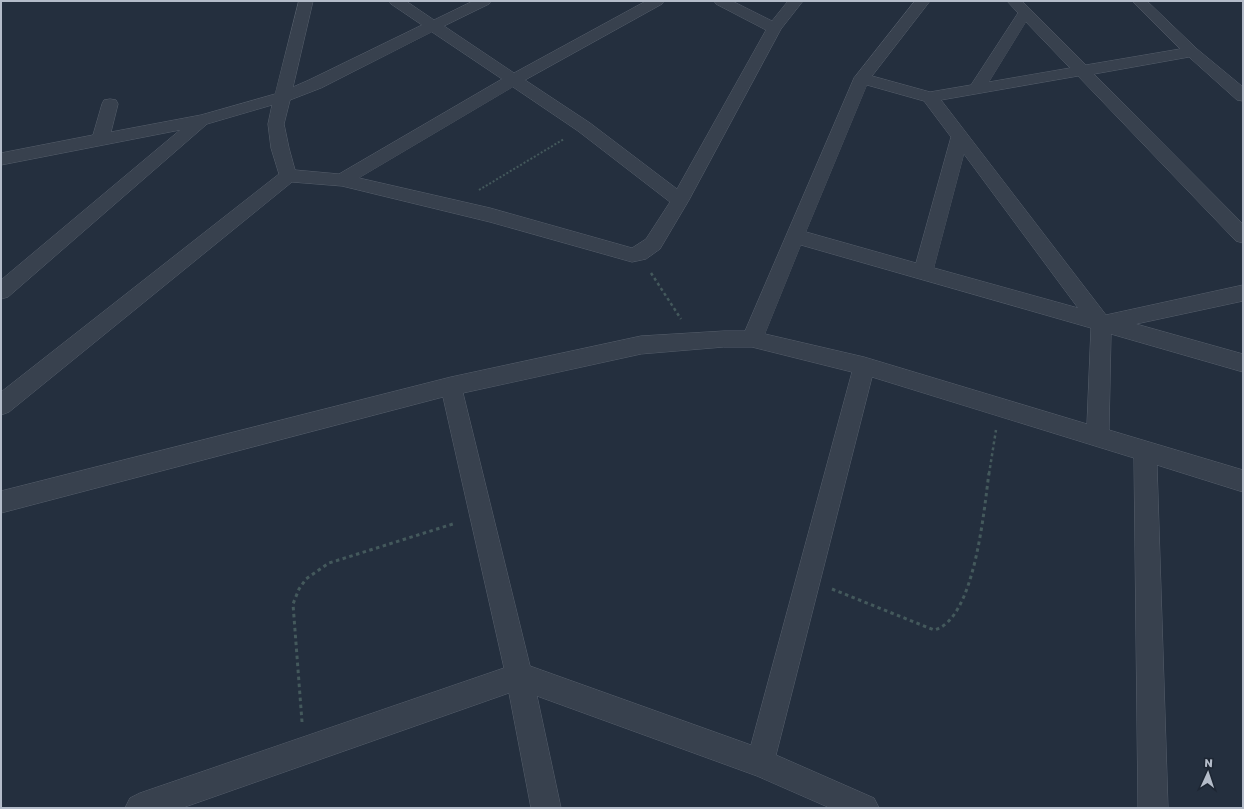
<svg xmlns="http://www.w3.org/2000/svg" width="1244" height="809" viewBox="0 0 1244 809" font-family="'Golos Text',sans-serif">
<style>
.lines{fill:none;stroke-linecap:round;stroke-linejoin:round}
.street-casing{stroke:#565f6c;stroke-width:1}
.path-far2{stroke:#44595c;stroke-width:2;stroke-dasharray:2 2;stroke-linecap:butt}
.path-far1{stroke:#44595c;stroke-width:2.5;stroke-dasharray:3 3;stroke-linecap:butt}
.path{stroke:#44595c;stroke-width:3;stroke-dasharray:3.5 3.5;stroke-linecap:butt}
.street{fill:#38414e;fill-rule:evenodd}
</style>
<rect width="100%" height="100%" fill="#242f3e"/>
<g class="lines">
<defs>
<g id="street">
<path d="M 299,1 L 313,1 L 293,87 L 309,80 L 422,25 L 391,4 L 389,1 L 406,1 L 434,20 L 473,1 L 491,1 L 489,4 L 444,26 L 514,73 L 646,1 L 664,1 L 662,4 L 525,80 L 590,123 L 677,189 L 766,30 L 716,4 L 714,1 L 732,1 L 772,21 L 788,1 L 803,1 L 781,29 L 689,200 L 660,249 L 646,259 L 632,262 L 490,222 L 342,186 L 292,182 L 9,412 L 1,415 L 1,392 L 279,174 L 271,148 L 268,124 L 272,105 L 207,124 L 8,297 L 1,299 L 1,280 L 180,130 L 1,165 L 1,153 L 93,135 L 102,104 L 104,100 L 110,99 L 116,100 L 118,104 L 111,132 L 201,115 L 275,94 ZM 432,32 L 502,79 L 339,174 L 295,170 L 289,148 L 284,124 L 290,100 L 321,88 ZM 513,87 L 578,131 L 670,202 L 646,239 L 632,248 L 490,208 L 359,178 Z"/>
<path d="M 915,1 L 930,1 L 872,76 L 930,92 L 971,85 L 1018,13 L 1007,1 L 1022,1 L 1086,65 L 1180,49 L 1132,1 L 1147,1 L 1197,49 L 1243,87 L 1243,101 L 1237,100 L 1189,57 L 1094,74 L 1243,224 L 1243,243 L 1236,241 L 1078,76 L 941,100 L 1106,315 L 1243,285 L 1243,301 L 1136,324 L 1243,354 L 1243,372 L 1111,334 L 1109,430 L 1243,470 L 1243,492 L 1157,465 L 1168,808 L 1138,808 L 1134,458 L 872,377 L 776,755 L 874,798 L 879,808 L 830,808 L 757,776 L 537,696 L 561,808 L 531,808 L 509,693 L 182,808 L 125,808 L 130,798 L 140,793 L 504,668 L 443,397 L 1,513 L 1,491 L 451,377 L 641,336 L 724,331 L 745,331 L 854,78 ZM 1026,22 L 1070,68 L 989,82 ZM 867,85 L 924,101 L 951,137 L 916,263 L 806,232 ZM 964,154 L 1078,308 L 934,268 ZM 801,245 L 1091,328 L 1087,424 L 864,357 L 765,334 ZM 724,347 L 752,347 L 852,372 L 751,745 L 530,666 L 463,393 L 641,354 Z"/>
</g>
</defs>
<!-- street casing -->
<use href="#street" class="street-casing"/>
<!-- path-far2 -->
<path class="path-far2" d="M 479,190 L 564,139"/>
<!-- path-far1 -->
<g class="path-far1">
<path d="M 651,273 L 681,319"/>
<path d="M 989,474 L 996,430"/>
</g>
<!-- path -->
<g class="path">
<path d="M 832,589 L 934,630 C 975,620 984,509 989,473"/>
<path d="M 302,722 L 293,604 L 299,589 L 306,579 L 329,563 L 456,523"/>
</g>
<!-- street -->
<use href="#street" class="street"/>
</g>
<!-- border -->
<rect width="1244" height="809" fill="none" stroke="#b4bcc9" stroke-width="4"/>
<!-- north arrow -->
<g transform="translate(1208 773) rotate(3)" stroke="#1d2633" stroke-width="3" paint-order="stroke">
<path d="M0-3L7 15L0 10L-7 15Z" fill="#b4bcc9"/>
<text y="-6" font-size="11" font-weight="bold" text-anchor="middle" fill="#b4bcc9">N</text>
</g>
</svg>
